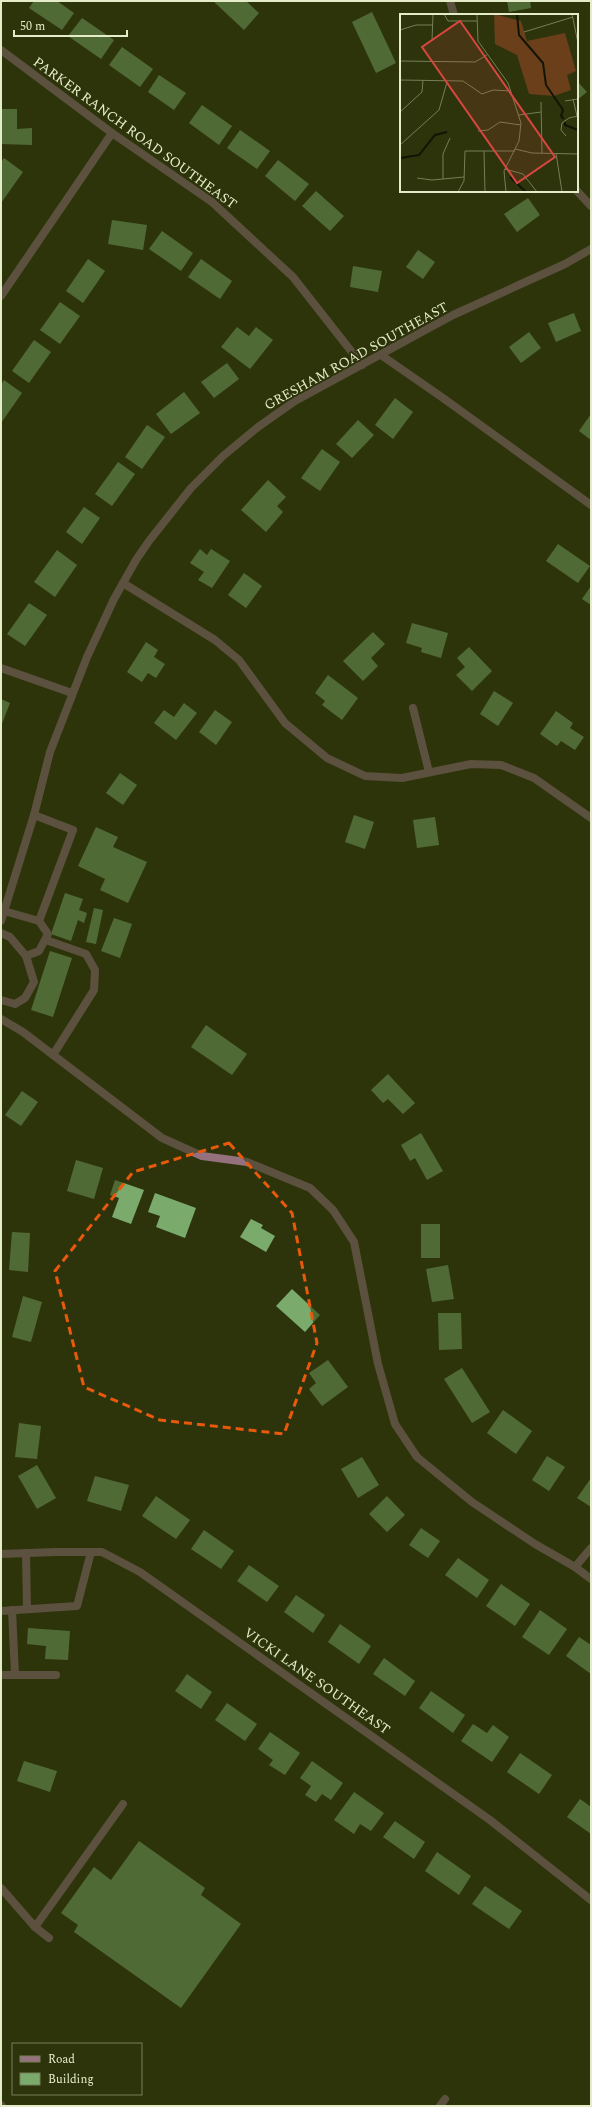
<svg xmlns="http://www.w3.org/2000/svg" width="592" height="2107" viewBox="0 0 592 2107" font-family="Spectral,serif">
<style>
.building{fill:#7aab6c}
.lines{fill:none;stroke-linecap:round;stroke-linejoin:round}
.service{stroke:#94717c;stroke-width:8}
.minor{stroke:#94717c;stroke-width:8}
.tertiary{stroke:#94717c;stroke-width:8}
.marked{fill:none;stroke:#e8590c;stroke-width:3;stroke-dasharray:8 5;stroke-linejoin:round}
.labels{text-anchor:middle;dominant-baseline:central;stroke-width:4;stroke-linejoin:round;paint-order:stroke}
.street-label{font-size:14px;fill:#e4edc7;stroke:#2d340b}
.inset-river{fill:none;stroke:#121505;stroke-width:2}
.inset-road{fill:none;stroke:#767e56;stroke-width:1}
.view{fill:#d84640;fill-opacity:0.15;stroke:#d84640;stroke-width:2}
.inset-edge{fill:none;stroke:#e4edc7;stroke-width:2}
</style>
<rect width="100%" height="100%" fill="#2d340b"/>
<!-- building -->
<g class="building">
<path d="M 34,1 L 57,1 L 74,13 L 62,30 L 29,8 Z"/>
<path d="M 213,1 L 246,1 L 259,13 L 244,30 Z"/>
<path d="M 507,1 L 530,1 L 531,8 L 509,12 Z"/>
<path d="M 372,12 L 396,63 L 376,73 L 352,22 Z"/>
<path d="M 82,18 L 114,40 L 101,59 L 68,36 Z"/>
<path d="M 122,47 L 153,69 L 140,87 L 109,65 Z"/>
<path d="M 159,75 L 186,93 L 174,110 L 148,92 Z"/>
<path d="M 577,81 L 587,92 L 577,100 Z"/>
<path d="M 202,105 L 232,126 L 219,145 L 189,123 Z"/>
<path d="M 1,109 L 17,109 L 17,129 L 32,128 L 32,145 L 1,144 Z"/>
<path d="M 240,130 L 270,151 L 257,169 L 227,148 Z"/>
<path d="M 4,158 L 23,172 L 1,203 L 1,162 Z"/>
<path d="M 278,160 L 309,184 L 295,201 L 265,176 Z"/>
<path d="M 316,191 L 344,216 L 330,231 L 302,206 Z"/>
<path d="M 528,198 L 540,215 L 517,232 L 504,214 Z"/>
<path d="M 112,220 L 147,225 L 143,250 L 108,244 Z"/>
<path d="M 162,231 L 193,253 L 181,271 L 149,249 Z"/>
<path d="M 418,250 L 435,262 L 423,279 L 406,267 Z"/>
<path d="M 88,259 L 105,271 L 83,303 L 66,291 Z"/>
<path d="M 201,259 L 232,281 L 220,299 L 188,277 Z"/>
<path d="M 353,266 L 382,271 L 378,292 L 350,287 Z"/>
<path d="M 60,302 L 80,316 L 60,344 L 40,330 Z"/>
<path d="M 574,313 L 581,331 L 556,342 L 548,323 Z"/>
<path d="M 237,327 L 249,336 L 256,327 L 273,340 L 250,369 L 221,347 Z"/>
<path d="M 529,332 L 541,348 L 521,363 L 509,347 Z"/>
<path d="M 34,340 L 51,352 L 29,383 L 12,371 Z"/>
<path d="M 227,363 L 239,379 L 214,398 L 201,382 Z"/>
<path d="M 4,380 L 22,393 L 1,423 L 1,385 Z"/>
<path d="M 184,392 L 200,413 L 171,434 L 156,414 Z"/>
<path d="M 395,398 L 413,412 L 393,439 L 375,425 Z"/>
<path d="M 591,414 L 591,440 L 579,431 Z"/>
<path d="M 358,420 L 374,435 L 352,458 L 336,444 Z"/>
<path d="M 147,425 L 165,437 L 142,469 L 125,457 Z"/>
<path d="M 322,449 L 340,462 L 320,491 L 301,478 Z"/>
<path d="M 118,462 L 135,474 L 112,506 L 95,494 Z"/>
<path d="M 268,480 L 286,497 L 277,506 L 283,512 L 266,532 L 241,510 Z"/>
<path d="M 84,507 L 100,518 L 82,544 L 66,532 Z"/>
<path d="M 558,544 L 590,566 L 578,583 L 546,561 Z"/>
<path d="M 200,549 L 207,555 L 211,549 L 230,561 L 212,588 L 198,580 L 204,572 L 190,563 Z"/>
<path d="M 57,550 L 77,565 L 55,597 L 34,582 Z"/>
<path d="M 244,573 L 262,586 L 246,608 L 228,595 Z"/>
<path d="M 591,586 L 591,605 L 582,599 Z"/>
<path d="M 29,603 L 47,615 L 25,646 L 7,634 Z"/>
<path d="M 412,623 L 448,633 L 441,658 L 421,652 L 422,648 L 406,643 Z"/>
<path d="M 373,632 L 385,644 L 371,658 L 378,666 L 363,681 L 343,661 Z"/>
<path d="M 146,642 L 158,650 L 154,657 L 165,664 L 156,678 L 148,673 L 142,682 L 127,672 Z"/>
<path d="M 469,647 L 492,671 L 472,691 L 456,675 L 465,667 L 457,658 Z"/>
<path d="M 328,675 L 358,698 L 342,720 L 322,705 L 325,701 L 315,693 Z"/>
<path d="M 494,691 L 513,703 L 498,726 L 480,714 Z"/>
<path d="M 1,699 L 10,703 L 1,726 Z"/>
<path d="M 184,703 L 197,713 L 176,740 L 154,723 L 164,710 L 174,717 Z"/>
<path d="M 215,710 L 232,722 L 216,745 L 199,732 Z"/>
<path d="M 556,711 L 573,723 L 570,728 L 584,737 L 575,750 L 561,741 L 557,746 L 540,734 Z"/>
<path d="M 120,773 L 137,785 L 123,805 L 106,793 Z"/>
<path d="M 354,815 L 374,822 L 365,849 L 345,842 Z"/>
<path d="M 435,817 L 439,845 L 417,848 L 413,820 Z"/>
<path d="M 96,827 L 118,837 L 113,847 L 147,862 L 128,903 L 100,890 L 105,879 L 78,866 Z"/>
<path d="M 65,893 L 83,899 L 79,910 L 87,913 L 84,923 L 78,920 L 71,941 L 51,934 Z"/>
<path d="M 94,908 L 103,910 L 96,944 L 86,942 Z"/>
<path d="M 114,918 L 132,924 L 120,958 L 101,951 Z"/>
<path d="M 50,951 L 72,958 L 53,1017 L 31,1010 Z"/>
<path d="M 206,1025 L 247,1054 L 232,1075 L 191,1047 Z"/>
<path d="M 388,1074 L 415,1103 L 403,1114 L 388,1099 L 383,1103 L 371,1090 Z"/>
<path d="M 22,1091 L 38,1102 L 21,1126 L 5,1115 Z"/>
<path d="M 421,1133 L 443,1171 L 427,1180 L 415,1158 L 410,1161 L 401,1145 Z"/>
<path d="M 76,1160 L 103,1168 L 94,1199 L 67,1191 Z"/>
<path d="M 115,1180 L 144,1190 L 131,1224 L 112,1217 L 119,1198 L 110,1195 Z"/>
<path d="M 155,1193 L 196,1208 L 185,1238 L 156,1227 L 160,1216 L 148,1212 Z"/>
<path d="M 251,1219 L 263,1225 L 261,1228 L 275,1236 L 266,1252 L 240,1237 Z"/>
<rect x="421" y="1224" width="19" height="34"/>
<path d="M 12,1232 L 30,1233 L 28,1272 L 9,1270 Z"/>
<path d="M 448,1265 L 454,1299 L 432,1302 L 426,1269 Z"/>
<path d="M 292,1289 L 320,1315 L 305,1332 L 276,1306 Z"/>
<path d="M 23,1296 L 42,1302 L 31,1342 L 12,1337 Z"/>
<path d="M 438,1313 L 461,1313 L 462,1349 L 439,1350 Z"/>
<path d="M 328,1360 L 348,1387 L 322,1406 L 309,1389 L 316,1383 L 309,1373 Z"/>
<path d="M 462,1368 L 490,1412 L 472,1423 L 444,1379 Z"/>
<path d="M 503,1410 L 532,1431 L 516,1454 L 487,1433 Z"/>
<path d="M 19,1423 L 41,1426 L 37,1459 L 15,1457 Z"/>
<path d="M 547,1456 L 565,1467 L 549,1491 L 532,1480 Z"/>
<path d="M 362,1457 L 379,1485 L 358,1498 L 341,1469 Z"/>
<path d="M 37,1465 L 56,1498 L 37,1509 L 18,1476 Z"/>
<path d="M 95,1476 L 129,1485 L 121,1511 L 87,1501 Z"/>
<path d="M 591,1478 L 591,1507 L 577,1498 Z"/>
<path d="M 156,1496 L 190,1520 L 176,1539 L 142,1516 Z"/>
<path d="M 387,1496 L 405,1515 L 387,1532 L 369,1514 Z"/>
<path d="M 421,1528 L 440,1541 L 428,1558 L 409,1545 Z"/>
<path d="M 204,1530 L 234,1551 L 221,1569 L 191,1549 Z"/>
<path d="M 458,1558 L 489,1580 L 477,1598 L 445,1575 Z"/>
<path d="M 249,1565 L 279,1586 L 267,1602 L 237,1581 Z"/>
<path d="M 501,1584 L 530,1604 L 515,1626 L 486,1606 Z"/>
<path d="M 296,1595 L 325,1615 L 313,1633 L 284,1612 Z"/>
<path d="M 540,1610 L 567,1629 L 549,1655 L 522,1637 Z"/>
<path d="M 340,1624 L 371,1646 L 359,1664 L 328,1642 Z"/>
<path d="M 28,1628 L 70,1631 L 68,1660 L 45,1659 L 46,1646 L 27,1644 Z"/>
<path d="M 579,1637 L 591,1645 L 591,1674 L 566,1656 Z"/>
<path d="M 384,1658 L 415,1681 L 405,1696 L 373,1674 Z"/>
<path d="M 187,1674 L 212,1692 L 201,1709 L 175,1691 Z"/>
<path d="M 431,1691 L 465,1715 L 453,1733 L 419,1708 Z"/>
<path d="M 227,1703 L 257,1724 L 245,1741 L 215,1720 Z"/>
<path d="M 473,1724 L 487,1733 L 493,1725 L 509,1737 L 492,1762 L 461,1741 Z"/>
<path d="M 270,1732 L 300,1753 L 285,1775 L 269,1765 L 273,1760 L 258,1749 Z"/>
<path d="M 520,1753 L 552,1775 L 539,1794 L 507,1772 Z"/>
<path d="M 24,1761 L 57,1771 L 50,1792 L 17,1781 Z"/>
<path d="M 312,1761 L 343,1783 L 331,1800 L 322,1794 L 316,1802 L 305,1795 L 311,1786 L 300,1778 Z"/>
<path d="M 354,1792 L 384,1813 L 371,1831 L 360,1824 L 354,1834 L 334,1820 Z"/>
<path d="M 580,1799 L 591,1807 L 591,1834 L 567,1817 Z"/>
<path d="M 395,1821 L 425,1842 L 414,1859 L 383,1837 Z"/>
<path d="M 139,1841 L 205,1888 L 201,1895 L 241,1924 L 181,2008 L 74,1932 L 78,1925 L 61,1913 L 94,1867 L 111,1880 Z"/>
<path d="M 437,1852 L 471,1876 L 459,1895 L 425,1871 Z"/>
<path d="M 485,1886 L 522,1911 L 509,1929 L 472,1904 Z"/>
</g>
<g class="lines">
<!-- service -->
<g class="service">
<path d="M 34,815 L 73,830 L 39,921"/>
<path d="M 1,933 L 10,937 L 26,956"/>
<path d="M 46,940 L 86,954 L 95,970 L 94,990 L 53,1055"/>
<path d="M 1,1000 L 15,1004 L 25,998 L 34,982 L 26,956 L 39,951 L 48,934 L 39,921 L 4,911"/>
<path d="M 26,1553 L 27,1609"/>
<path d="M 12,1610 L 15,1675"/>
<path d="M 1,1611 L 77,1606 L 91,1552"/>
<path d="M 1,1675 L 56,1675"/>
<path d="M 1,1888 L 35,1927 L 49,1938"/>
<path d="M 35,1927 L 123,1804"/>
</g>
<!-- minor -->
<g class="minor">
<path d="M 450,1 L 454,15"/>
<path d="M 1,50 L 112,133 L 212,202 L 293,277 L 362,365"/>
<path d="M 577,191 L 591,206"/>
<path d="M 1,296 L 112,133"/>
<path d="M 381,355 L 443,398 L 591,505"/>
<path d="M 123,583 L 215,640 L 239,660 L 285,723 L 327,758 L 365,776 L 402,778 L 471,764 L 501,765 L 534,778 L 591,818"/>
<path d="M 1,668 L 72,693"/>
<path d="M 413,708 L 429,772"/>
<path d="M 1,1019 L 23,1032 L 162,1138 L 202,1156 L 247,1162 L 310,1188 L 333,1210 L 354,1242 L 378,1364 L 395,1424 L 417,1457 L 472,1502 L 535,1544 L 575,1567 L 591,1579"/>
<path d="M 1,1554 L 55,1552 L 102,1552 L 140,1572 L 490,1820 L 591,1900"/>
<path d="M 575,1567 L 591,1548"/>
<path d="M 440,2106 L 445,2099"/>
</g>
<!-- tertiary -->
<g class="tertiary">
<path d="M 1,921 L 34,815 L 50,752 L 87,657 L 114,599 L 136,560 L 149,541 L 191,488 L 223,456 L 258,427 L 295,401 L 453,315 L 565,264 L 591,249"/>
<path d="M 1,2105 L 2,2106"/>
</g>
</g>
<!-- marked area -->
<path d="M0 0H592V2107H0ZM 229,1143 L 292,1213 L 317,1343 L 284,1434 L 160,1420 L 84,1387 L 55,1271 L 133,1172 Z" fill="#2d340b" fill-opacity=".55" fill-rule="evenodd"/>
<path class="marked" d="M 229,1143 L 292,1213 L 317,1343 L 284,1434 L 160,1420 L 84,1387 L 55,1271 L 133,1172 Z"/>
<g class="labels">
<!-- street labels -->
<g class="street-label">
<text transform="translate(135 133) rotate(36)">PARKER RANCH ROAD SOUTHEAST</text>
<text transform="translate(356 356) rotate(-29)">GRESHAM ROAD SOUTHEAST</text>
<text transform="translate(317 1681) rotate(35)">VICKI LANE SOUTHEAST</text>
</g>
</g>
<!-- overview -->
<g transform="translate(400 14)">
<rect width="178" height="178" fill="#2d340b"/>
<path d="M 94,0 L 121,7 L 127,27 L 165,19 L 176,57 L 167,61 L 171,76 L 154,82 L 129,80 L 117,41 L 95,30 Z" fill="#6b3f19"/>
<path class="inset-river" d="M 117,0 L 119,21 L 143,49 L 146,71 L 163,96 L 161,102 L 164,105M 165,108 L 165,111 L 178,116M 0,144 L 19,141 L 35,121 L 47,118M 110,163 L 126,178"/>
<path class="inset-road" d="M 44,0 L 48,7 L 77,7M 77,0 L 78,27 L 108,69 L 121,109 L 119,127 L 104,157 L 106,178M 172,0 L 178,29M 0,16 L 16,11 L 33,11M 124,18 L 173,3M 32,27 L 33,0M 0,47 L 75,48 L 87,41M 0,66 L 63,67 L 82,80 L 93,76 L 111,77M 173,85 L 177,102M 165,87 L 178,85M 141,88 L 142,139M 0,98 L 22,78 L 23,66M 119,101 L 141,98M 78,117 L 88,116 L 100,108 L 121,111M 166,122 L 161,116 L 162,109 L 169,104 L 178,102M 0,131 L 39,96 L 47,68M 115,135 L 132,139 L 178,140M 84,137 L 85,178M 156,139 L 162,178M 105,155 L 123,160 L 137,178M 17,164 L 32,166 L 64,163M 43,165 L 43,140 L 50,124M 58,178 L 64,167 L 65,137 L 115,137"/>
<path class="view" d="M 60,7 L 155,143 L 117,169 L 22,33 Z"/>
<rect width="178" height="178" class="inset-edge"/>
</g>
<!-- border -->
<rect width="592" height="2107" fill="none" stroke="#e4edc7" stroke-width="4"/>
<!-- legend -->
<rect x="12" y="2043" width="130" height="52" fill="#2d340b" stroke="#767e56"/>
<rect x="20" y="2056" width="20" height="6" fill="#94717c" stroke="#767e56"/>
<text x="48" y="2063" font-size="12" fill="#e4edc7">Road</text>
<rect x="20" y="2073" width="20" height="12" fill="#7aab6c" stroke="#767e56"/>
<text x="48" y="2083" font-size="12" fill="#e4edc7">Building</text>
<!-- scale -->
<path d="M14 30v6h113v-6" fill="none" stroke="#e4edc7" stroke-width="2"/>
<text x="20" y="30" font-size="12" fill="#e4edc7" stroke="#2d340b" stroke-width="3" paint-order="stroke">50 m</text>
</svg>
